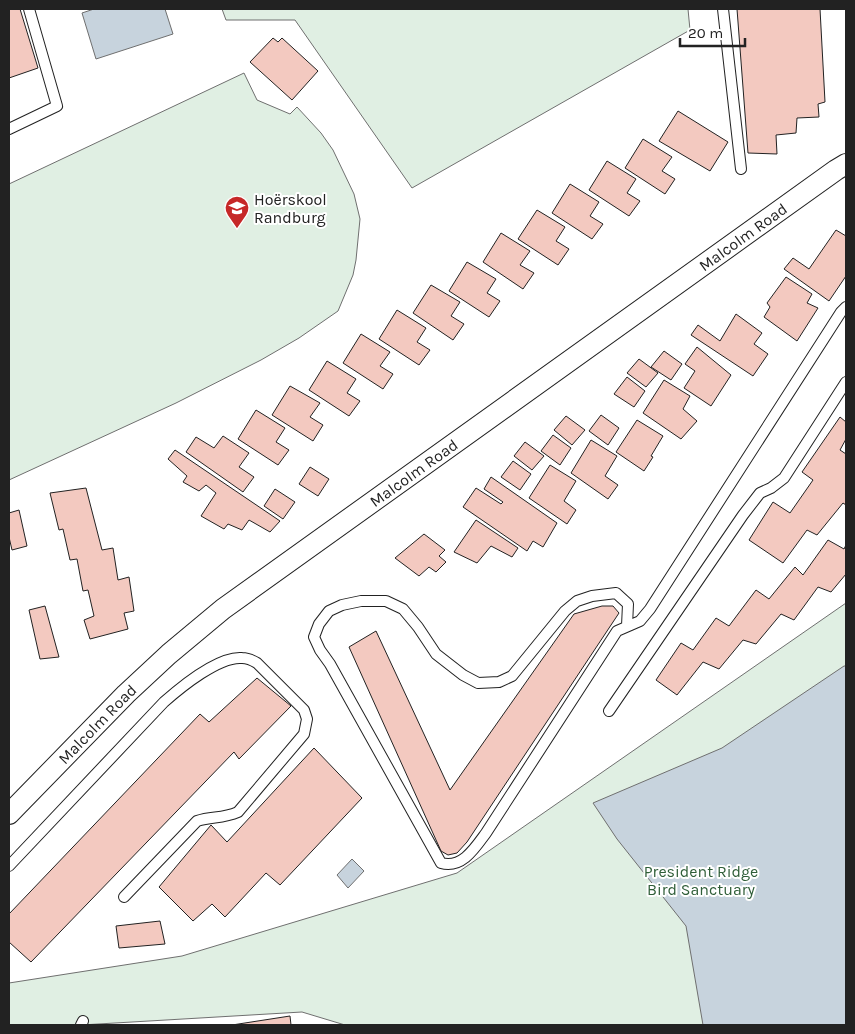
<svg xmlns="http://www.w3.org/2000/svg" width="855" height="1034" viewBox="0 0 855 1034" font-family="Karla,sans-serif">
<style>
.green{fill:#e0efe3;stroke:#6f6f6f}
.water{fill:#c7d3dd;stroke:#6f6f6f}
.building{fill:#f3c9c0;stroke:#222}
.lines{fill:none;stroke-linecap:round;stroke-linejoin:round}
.lane-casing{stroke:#222;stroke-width:12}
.street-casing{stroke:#222;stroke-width:22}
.lane{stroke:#fff;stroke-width:10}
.street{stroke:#fff;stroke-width:20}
.labels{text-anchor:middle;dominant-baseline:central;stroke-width:4;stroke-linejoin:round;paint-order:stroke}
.poi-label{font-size:16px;fill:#222;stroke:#fff;text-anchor:start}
.street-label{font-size:16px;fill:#222;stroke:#fff}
.park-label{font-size:16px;fill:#2f5e38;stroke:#fff}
</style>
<rect width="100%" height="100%" fill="#fff"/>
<!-- green -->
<g class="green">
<path d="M 222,9 L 688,9 L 690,30 L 412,188 L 295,20 L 226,20 Z"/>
<path d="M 244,73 L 257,100 L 290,114 L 297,107 L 321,133 L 333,150 L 354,194 L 360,219 L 356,260 L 353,275 L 338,311 L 299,338 L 261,360 L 176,403 L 9,480 L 9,184 Z"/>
<path d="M 846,603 L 846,1025 L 345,1025 L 302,1012 L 81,1025 L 9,1025 L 9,983 L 182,956 L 457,873 Z"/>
</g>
<!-- water -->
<g class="water">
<path d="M 94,9 L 165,9 L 173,34 L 96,59 L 82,13 Z"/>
<path d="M 844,666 L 846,666 L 846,1025 L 703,1025 L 686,926 L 617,839 L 593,803 L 722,748 Z"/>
<path d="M 352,859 L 364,871 L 348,888 L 337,875 Z"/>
</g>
<!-- building -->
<g class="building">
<path d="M 9,9 L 20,9 L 38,68 L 9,78 Z"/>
<path d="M 737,9 L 820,9 L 825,102 L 818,104 L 819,117 L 797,118 L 796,133 L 776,135 L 777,154 L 748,153 Z"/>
<path d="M 273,38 L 278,42 L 282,38 L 318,71 L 292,100 L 250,62 Z"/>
<path d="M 678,111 L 728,142 L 710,171 L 659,141 Z"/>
<path d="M 643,139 L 672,157 L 662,171 L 675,179 L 665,194 L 625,168 Z"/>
<path d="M 607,161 L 636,179 L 627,193 L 640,201 L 629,216 L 589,190 Z"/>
<path d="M 570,184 L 599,202 L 590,216 L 603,224 L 592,239 L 552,213 Z"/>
<path d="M 537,210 L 565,227 L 556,241 L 569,249 L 558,265 L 518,239 Z"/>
<path d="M 836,230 L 846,236 L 846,276 L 829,301 L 784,269 L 793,258 L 809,269 Z"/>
<path d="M 501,233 L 530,251 L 520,265 L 534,273 L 523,289 L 483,262 Z"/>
<path d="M 467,262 L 496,279 L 487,293 L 500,301 L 489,317 L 449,291 Z"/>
<path d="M 786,277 L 812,294 L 807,303 L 818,308 L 797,341 L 764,317 L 770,307 L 767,303 Z"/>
<path d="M 431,285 L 460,302 L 451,316 L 464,324 L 453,340 L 413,313 Z"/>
<path d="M 397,310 L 426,328 L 417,342 L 430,350 L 419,365 L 379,339 Z"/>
<path d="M 736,314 L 762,333 L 754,344 L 768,354 L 753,376 L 691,335 L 698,325 L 720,341 Z"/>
<path d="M 361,334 L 390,352 L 380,366 L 393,374 L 383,389 L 343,363 Z"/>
<path d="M 697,347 L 731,375 L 711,406 L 684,388 L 695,371 L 685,364 Z"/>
<path d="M 664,351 L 682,364 L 671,380 L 651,367 Z"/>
<path d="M 639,359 L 658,373 L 646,387 L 627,373 Z"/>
<path d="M 327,361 L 356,379 L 347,393 L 360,401 L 349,416 L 309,390 Z"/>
<path d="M 627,377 L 645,391 L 634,407 L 614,394 Z"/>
<path d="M 664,380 L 690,396 L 683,409 L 697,421 L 681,439 L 643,413 Z"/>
<path d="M 290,386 L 320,403 L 310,417 L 323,425 L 313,441 L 272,415 Z"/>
<path d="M 256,410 L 285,428 L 276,442 L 289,450 L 278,465 L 238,439 Z"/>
<path d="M 601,415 L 619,428 L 608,445 L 589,431 Z"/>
<path d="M 566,416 L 585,430 L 572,445 L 554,430 Z"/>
<path d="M 840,417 L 846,422 L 846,439 L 840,450 L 846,454 L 846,505 L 843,503 L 817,535 L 807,530 L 783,563 L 749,540 L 773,502 L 790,513 L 813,480 L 802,472 Z"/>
<path d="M 637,420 L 663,436 L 651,456 L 653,457 L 644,471 L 616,452 Z"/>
<path d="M 553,435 L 571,448 L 560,465 L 541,451 Z"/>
<path d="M 223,436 L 249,453 L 239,467 L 254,477 L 243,492 L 186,452 L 196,437 L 214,448 Z"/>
<path d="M 591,440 L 617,456 L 605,476 L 618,485 L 608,499 L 571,473 Z"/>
<path d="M 525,442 L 544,456 L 532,470 L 514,456 Z"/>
<path d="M 175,450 L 280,521 L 270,532 L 249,520 L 242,530 L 228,524 L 224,529 L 201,516 L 216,493 L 206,485 L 199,491 L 183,482 L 187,476 L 168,459 Z"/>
<path d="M 513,461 L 531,474 L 520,490 L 501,477 Z"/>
<path d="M 550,465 L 576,481 L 564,501 L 576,510 L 567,524 L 529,498 Z"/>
<path d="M 310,467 L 329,479 L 318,496 L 299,484 Z"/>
<path d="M 491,477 L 557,523 L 543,547 L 533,541 L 527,551 L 463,507 L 476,488 L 501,504 L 503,502 L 484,489 Z"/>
<path d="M 86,488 L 102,550 L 113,548 L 118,580 L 129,577 L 134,611 L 124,613 L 128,629 L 90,639 L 84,620 L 94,616 L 88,590 L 83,591 L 77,559 L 70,560 L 63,529 L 59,530 L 50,493 Z"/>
<path d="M 275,489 L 295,502 L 283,519 L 264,506 Z"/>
<path d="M 19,510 L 27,546 L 12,550 L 9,537 L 9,513 Z"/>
<path d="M 476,520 L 518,548 L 512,557 L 491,546 L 477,563 L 454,552 Z"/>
<path d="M 424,534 L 445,550 L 439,556 L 446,562 L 436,572 L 429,567 L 419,576 L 395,558 Z"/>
<path d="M 828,540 L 844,549 L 846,545 L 846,574 L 831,592 L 818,587 L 794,620 L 781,614 L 756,644 L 743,640 L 719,669 L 703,662 L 677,695 L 656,680 L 681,643 L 693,650 L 716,618 L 729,626 L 756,590 L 769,599 L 795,567 L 803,575 Z"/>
<path d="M 45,606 L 59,657 L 40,659 L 29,610 Z"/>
<path d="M 602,606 L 613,606 L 619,613 L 467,842 L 457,853 L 448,855 L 441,851 L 349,647 L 376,631 L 450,790 L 574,614 Z"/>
<path d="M 257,678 L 291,706 L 239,759 L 234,752 L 31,962 L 9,942 L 9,914 L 200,714 L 209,722 Z"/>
<path d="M 314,748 L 362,798 L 280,885 L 266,873 L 225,917 L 212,904 L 193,921 L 159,887 L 211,825 L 227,842 Z"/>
<path d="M 160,921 L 165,944 L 119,948 L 116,926 Z"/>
<path d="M 290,1016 L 291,1025 L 232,1025 Z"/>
</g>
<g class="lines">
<defs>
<g id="lane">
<path d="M 723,9 L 741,169"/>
<path d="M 9,129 L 57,106 L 29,9"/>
<path d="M 627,626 L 628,604 L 616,593 L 592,596 L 577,601 L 565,611 L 512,676 L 499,682 L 478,683 L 463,675 L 436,654 L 418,627 L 403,609 L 386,601 L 361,601 L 342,605 L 329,611 L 319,624 L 314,637 L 320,650 L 330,664 L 441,863 C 462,869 475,848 486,833 L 617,631 L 640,621 L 650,609 L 841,312 L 846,307"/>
<path d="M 609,711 L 743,515 L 760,493 L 771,488 L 784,478 L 846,382"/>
<path d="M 9,866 L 164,702 C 181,687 219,656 242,658 C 248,658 252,660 257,663 L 304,710 L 307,719 L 304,734 L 238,812 C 222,819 212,816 197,821 L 124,897"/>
<path d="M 81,1025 L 83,1021"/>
</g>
<g id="street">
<path id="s1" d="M 9,814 L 126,694 L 169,654 L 223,609 L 836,170 L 846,164"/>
</g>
</defs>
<!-- lane casing -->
<use href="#lane" class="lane-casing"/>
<!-- street casing -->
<use href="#street" class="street-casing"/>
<!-- lane -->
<use href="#lane" class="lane"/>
<!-- street -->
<use href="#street" class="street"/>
</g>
<!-- icons -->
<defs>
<symbol id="school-pin" viewBox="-11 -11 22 30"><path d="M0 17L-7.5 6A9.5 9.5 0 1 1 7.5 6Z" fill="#c62828" stroke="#fff"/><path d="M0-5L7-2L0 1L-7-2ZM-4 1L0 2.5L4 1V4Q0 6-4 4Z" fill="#fff"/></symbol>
</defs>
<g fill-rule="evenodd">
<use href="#school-pin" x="223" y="194" width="28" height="38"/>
</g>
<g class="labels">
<!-- poi labels -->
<g class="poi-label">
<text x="254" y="199">Hoërskool<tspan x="254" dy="18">Randburg</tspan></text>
</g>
<!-- street labels -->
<g class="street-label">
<text stroke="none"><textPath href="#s1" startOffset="936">Malcolm Road</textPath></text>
<text stroke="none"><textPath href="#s1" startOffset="531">Malcolm Road</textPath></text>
<text stroke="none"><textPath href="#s1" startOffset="126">Malcolm Road</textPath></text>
</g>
<!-- park labels -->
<g class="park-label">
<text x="701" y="871">President Ridge<tspan x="701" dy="18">Bird Sanctuary</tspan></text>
</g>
</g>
<!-- border -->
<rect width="855" height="1034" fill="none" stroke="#222222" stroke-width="20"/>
<!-- scale -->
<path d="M680 38v8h65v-8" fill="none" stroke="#222222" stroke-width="2.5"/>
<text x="688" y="38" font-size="15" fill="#222222" stroke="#ffffff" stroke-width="4" paint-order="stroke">20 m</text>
</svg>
